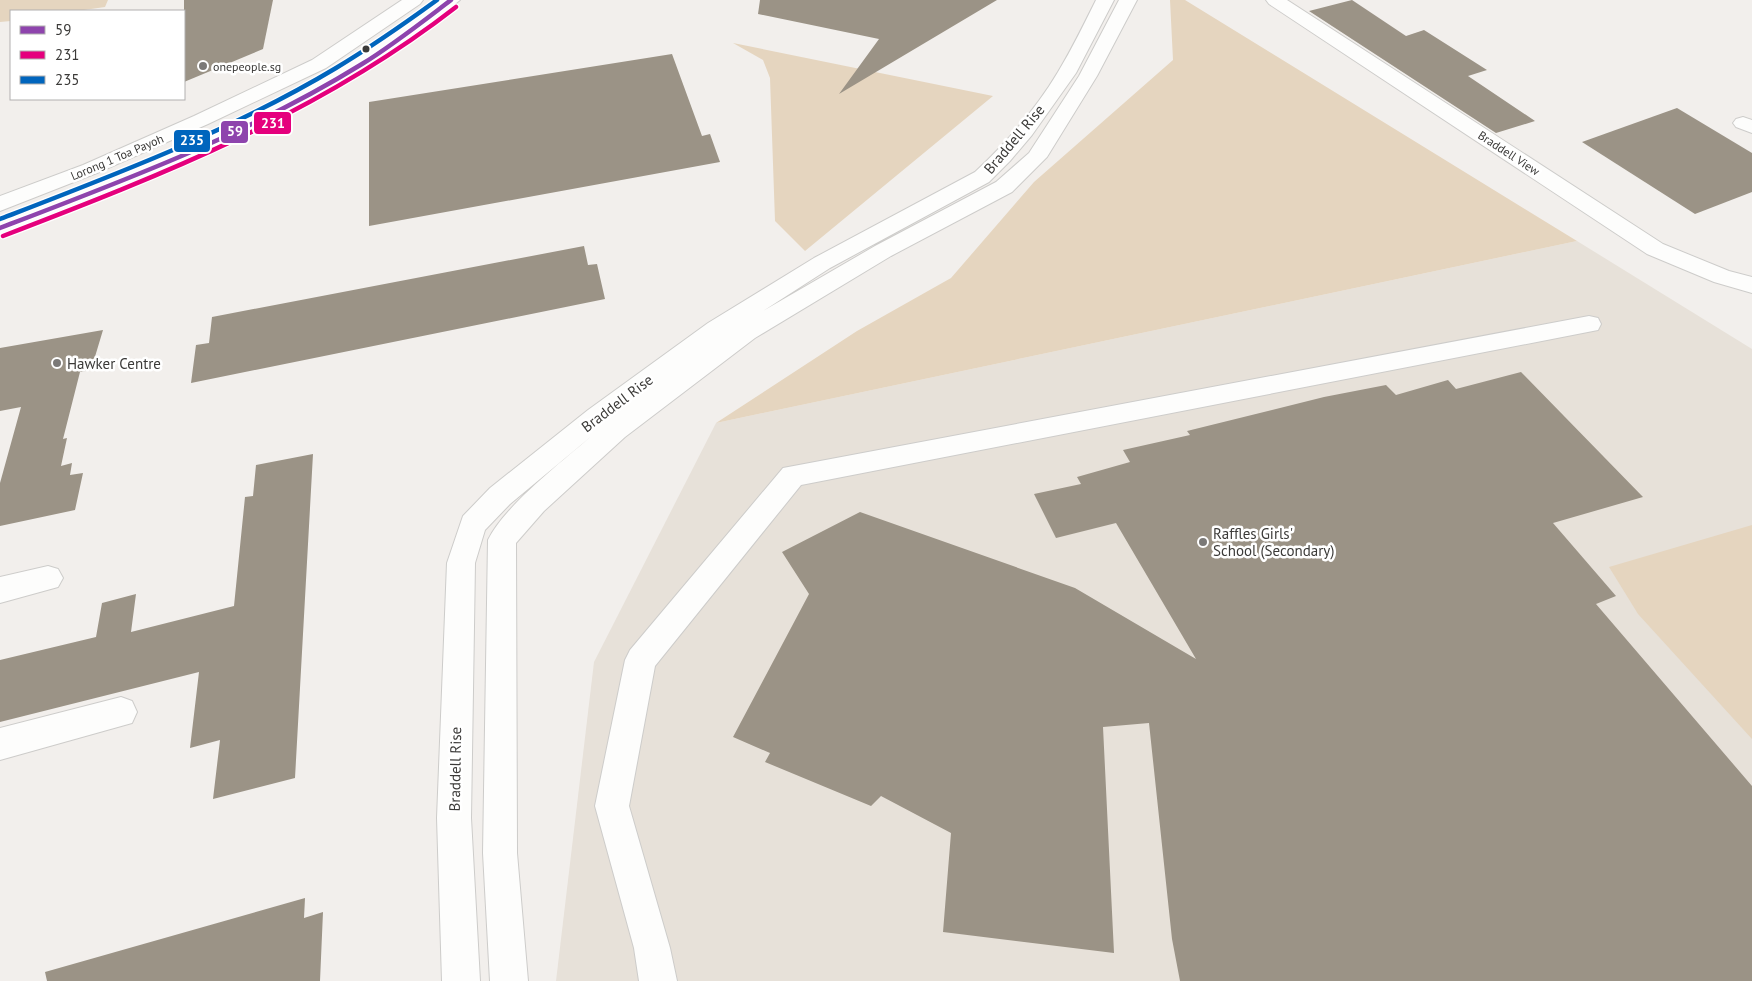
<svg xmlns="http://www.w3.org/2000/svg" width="1752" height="981" viewBox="0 0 1752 981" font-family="'PT Sans',sans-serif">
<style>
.built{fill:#e7e1d9}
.green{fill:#e5d5bf}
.building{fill:#9b9386}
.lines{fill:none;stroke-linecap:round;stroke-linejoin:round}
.minor-casing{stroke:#cdccca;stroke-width:2}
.major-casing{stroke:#cdccca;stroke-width:2}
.minor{fill:#fdfdfc;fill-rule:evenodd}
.major{fill:#fdfdfc;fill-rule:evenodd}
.bus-1-casing{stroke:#fff;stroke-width:7}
.bus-2-casing{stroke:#fff;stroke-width:7}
.bus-3-casing{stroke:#fff;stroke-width:7}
.bus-1{stroke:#8e44ad;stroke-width:4.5}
.bus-2{stroke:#e5007d;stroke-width:4.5}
.bus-3{stroke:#0065bd;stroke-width:4.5}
.bus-dot{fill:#3b3a38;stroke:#fff;stroke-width:2}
.poi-dot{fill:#7b7977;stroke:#fff;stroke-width:2}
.labels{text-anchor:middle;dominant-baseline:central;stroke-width:5;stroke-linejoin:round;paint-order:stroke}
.far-poi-label{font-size:12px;fill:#3b3a38;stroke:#fff;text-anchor:start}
.far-street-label{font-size:12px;fill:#3b3a38;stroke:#fff}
.street-label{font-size:15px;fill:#3b3a38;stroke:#fff}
.poi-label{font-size:15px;fill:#3b3a38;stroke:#fff;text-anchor:start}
.line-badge{stroke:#fff;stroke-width:2}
.badge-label{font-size:14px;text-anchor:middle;font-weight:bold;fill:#fff}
</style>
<rect width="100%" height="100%" fill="#f2efec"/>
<!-- built -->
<path class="built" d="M 1577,241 L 1752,349 L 1752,981 L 556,981 L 594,662 L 716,423 Z"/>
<!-- green -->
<g class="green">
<path d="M 0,0 L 108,0 L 105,7 L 77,11 L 11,11 L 11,21 L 0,22 Z"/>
<path d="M 1170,0 L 1185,0 L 1577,241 L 716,423 L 857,331 L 951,278 L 1034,182 L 1173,60 Z"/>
<path d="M 733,43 L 993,96 L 805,251 L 775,221 L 770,78 L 763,60 Z"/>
<path d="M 1752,525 L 1752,739 L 1638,614 L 1609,567 Z"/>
</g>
<!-- building -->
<g class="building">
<path d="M 184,0 L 273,0 L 263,49 L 184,82 Z"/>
<path d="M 760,0 L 997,0 L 839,94 L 879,39 L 758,14 Z"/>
<path d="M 1352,0 L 1406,36 L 1424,30 L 1487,70 L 1468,76 L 1535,121 L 1496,133 L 1309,11 Z"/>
<path d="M 672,54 L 702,136 L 710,134 L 720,162 L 369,226 L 369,102 Z"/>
<path d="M 1677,108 L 1752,153 L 1752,192 L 1695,214 L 1582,142 Z"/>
<path d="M 584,246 L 588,265 L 597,264 L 605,299 L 191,383 L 196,345 L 209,343 L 212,317 Z"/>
<path d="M 103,330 L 91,370 L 80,372 L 63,439 L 67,438 L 61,466 L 72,463 L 70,475 L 83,473 L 75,510 L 0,526 L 0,483 L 21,407 L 0,411 L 0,348 Z"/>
<path d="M 1521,372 L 1643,497 L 1553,523 L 1616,596 L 1596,604 L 1752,786 L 1752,981 L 1180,981 L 1172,939 L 1149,723 L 1103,727 L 1114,953 L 943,932 L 951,833 L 881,796 L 871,806 L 765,762 L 770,753 L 733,737 L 809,594 L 782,552 L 860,512 L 1075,588 L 1196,659 L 1116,523 L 1056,538 L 1034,494 L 1081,484 L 1077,477 L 1130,462 L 1123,450 L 1190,435 L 1187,431 L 1324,397 L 1386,385 L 1396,395 L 1448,380 L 1456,389 Z"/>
<path d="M 313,454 L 295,778 L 213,799 L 220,740 L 190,748 L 199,672 L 0,722 L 0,660 L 96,637 L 102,603 L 136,594 L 131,632 L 234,606 L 245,497 L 253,496 L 256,465 Z"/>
<path d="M 305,898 L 304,918 L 323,912 L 320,981 L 47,981 L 45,972 Z"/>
</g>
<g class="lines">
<defs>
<g id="minor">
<path d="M 1096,0 L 1114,0 L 1076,73 L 1032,135 L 1010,161 L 989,182 L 830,268 L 763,311 L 875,246 L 996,182 L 1029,153 L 1079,76 L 1119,0 L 1137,0 L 1097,76 L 1047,157 L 1012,192 L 891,256 L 755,338 L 625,437 L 544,511 L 516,543 L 517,853 L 528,981 L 490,981 L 483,853 L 488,540 C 506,504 563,461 594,434 L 510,504 L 485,530 L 475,563 L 471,818 L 480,981 L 442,981 L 437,818 L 447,563 L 463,516 L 490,488 L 588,410 L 708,323 L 814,258 L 975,172 C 1006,143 1036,109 1058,72 C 1072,49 1084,24 1096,0 Z"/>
<path d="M 1266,0 L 1287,0 L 1663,244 L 1729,271 L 1752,277 L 1752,293 L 1714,282 L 1647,254 L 1269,4 Z"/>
<path d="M 1743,117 L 1752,120 L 1752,133 L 1736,127 L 1733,123 L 1736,119 Z"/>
<path d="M 1589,316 L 1598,318 L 1601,324 L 1598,330 L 801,485 L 655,666 L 629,806 L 670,948 L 677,981 L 639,981 L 634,948 L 595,806 L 625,660 L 630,650 L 783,468 Z"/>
<path d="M 48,566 L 58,569 L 63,578 L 58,587 L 0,603 L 0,577 Z"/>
<path d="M 121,697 L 132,701 L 137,712 L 132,723 L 0,760 L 0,728 Z"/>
</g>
<g id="major">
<path d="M 402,0 L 423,0 L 420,4 L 326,68 L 208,124 L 97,173 L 0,211 L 0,196 L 83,165 L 194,116 L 312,60 Z"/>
<path d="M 440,0 L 460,0 L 429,25 L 385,57 L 299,107 L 176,165 L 0,235 L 0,220 C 154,162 309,101 440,0 Z"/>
</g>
</defs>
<!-- minor casing -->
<use href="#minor" class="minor-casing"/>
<!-- major casing -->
<use href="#major" class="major-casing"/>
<!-- minor -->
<use href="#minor" class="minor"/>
<!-- major -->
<use href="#major" class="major"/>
<defs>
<path id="bus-1" d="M 0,228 C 123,181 249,134 362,64 C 393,45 422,22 451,0"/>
<path id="bus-2" d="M 3,236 C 162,175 320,113 456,7"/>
<path id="bus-3" d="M 0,219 C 114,175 231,131 336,68 C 371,47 404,24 437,0"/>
</defs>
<!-- bus-1 casing -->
<use href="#bus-1" class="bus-1-casing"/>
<!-- bus-2 casing -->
<use href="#bus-2" class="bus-2-casing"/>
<!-- bus-3 casing -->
<use href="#bus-3" class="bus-3-casing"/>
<!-- bus-1 -->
<use href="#bus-1" class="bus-1"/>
<!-- bus-2 -->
<use href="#bus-2" class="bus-2"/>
<!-- bus-3 -->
<use href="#bus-3" class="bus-3"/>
</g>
<!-- markers -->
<circle class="bus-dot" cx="366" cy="49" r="4.5"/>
<g class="poi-dot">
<circle cx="203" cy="66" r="5"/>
<circle cx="57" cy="363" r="5"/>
<circle cx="1203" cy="542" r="5"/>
</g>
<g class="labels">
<!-- far-poi labels -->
<g class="far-poi-label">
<text x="213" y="66">onepeople.sg</text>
</g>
<!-- far-street labels -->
<g class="far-street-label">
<text transform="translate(1509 153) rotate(33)">Braddell View</text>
<text transform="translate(117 157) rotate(-23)">Lorong 1 Toa Payoh</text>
</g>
<!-- street labels -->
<g class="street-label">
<text transform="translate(1014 139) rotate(-50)">Braddell Rise</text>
<text transform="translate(617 403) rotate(-37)">Braddell Rise</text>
<text transform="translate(455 769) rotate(-89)">Braddell Rise</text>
</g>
<!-- poi labels -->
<g class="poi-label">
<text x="67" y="363">Hawker Centre</text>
<text x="1213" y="533">Raffles Girls'<tspan x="1213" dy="17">School (Secondary)</tspan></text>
</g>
</g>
<g class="line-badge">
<rect x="253" y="111" width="39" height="24" rx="5" fill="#e5007d"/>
<rect x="220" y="120" width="29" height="24" rx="5" fill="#8e44ad"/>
<rect x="173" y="129" width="38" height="24" rx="5" fill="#0065bd"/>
</g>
<g class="badge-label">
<text x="273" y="128">231</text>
<text x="235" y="136">59</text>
<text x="192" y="145">235</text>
</g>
<!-- legend -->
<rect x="10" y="10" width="175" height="90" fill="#ffffff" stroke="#b1b0af"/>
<rect x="20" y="26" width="25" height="8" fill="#8e44ad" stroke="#b1b0af"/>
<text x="55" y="35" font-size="15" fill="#3b3a38">59</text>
<rect x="20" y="51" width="25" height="8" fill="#e5007d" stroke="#b1b0af"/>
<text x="55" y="60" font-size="15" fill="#3b3a38">231</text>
<rect x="20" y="76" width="25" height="8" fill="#0065bd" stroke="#b1b0af"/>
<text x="55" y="85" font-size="15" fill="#3b3a38">235</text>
</svg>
